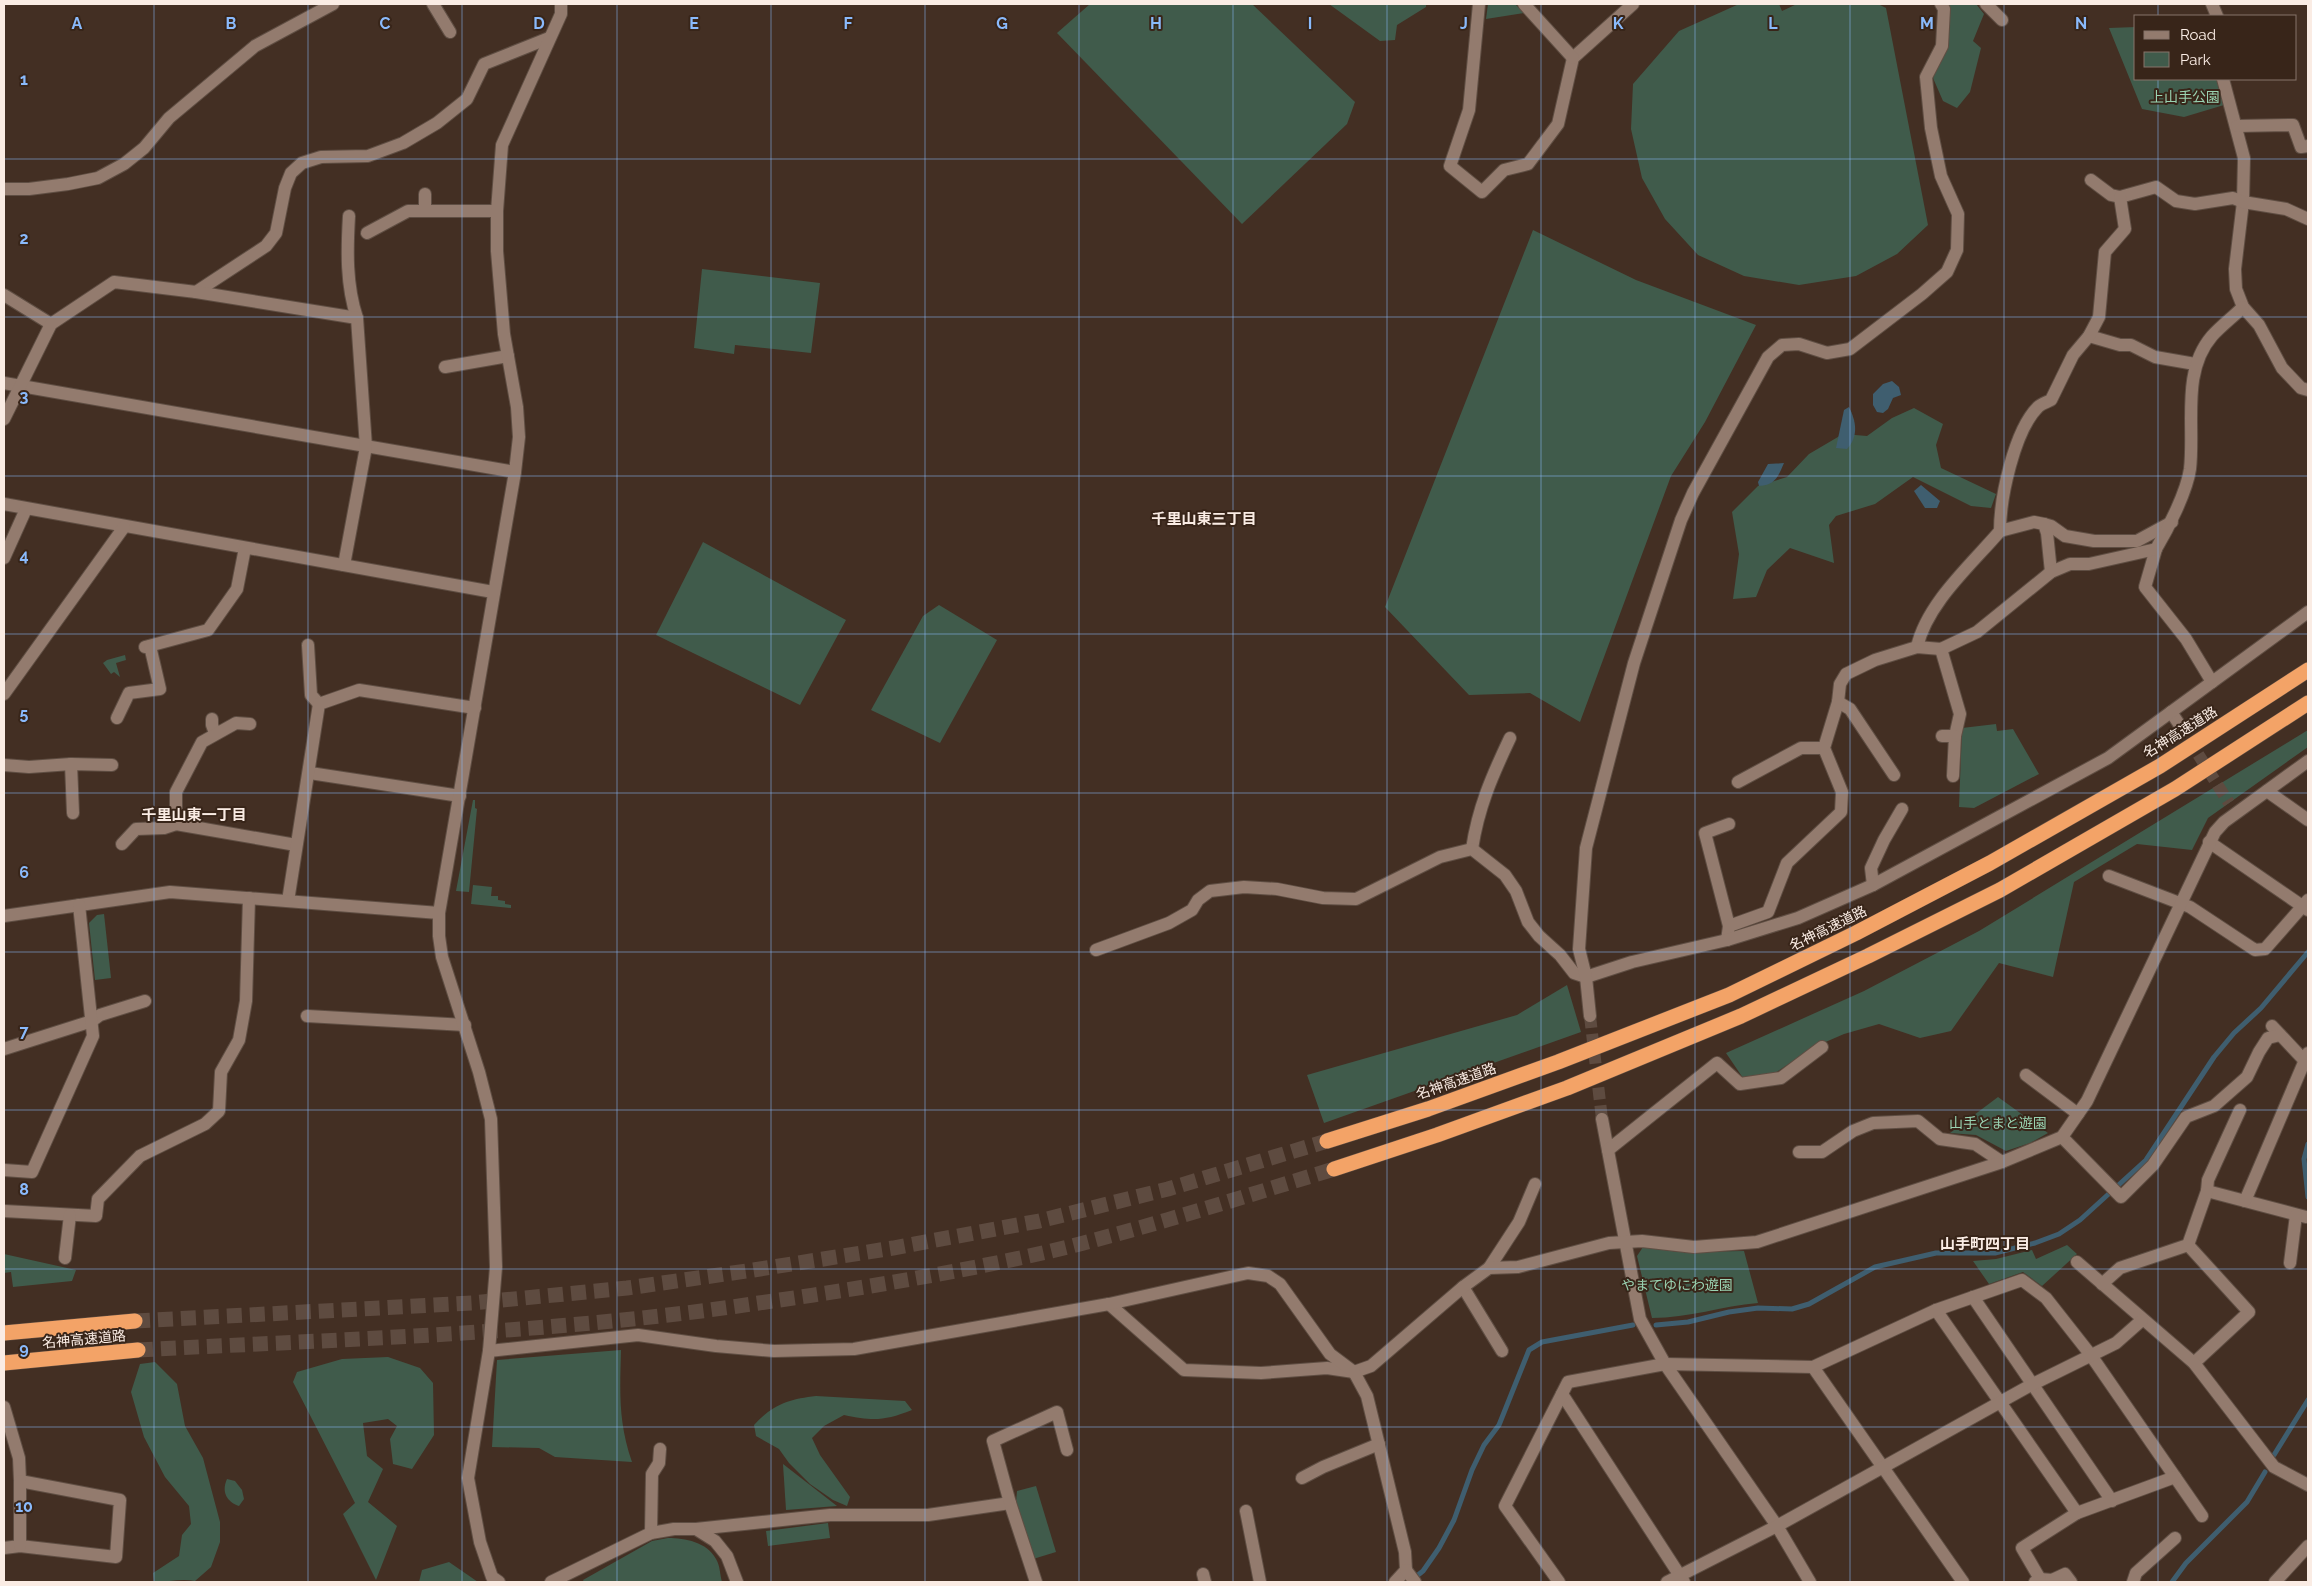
<svg xmlns="http://www.w3.org/2000/svg" width="2312" height="1586" viewBox="0 0 2312 1586" font-family="Raleway,'Noto Sans JP',sans-serif">
<style>
.green{fill:#405b4b}
.water{fill:#3f5e6f}
.lines{fill:none;stroke-linecap:round;stroke-linejoin:round}
.stream{stroke:#3f5e6f;stroke-width:5}
.minor-tunnel{stroke:#5e4b40;stroke-width:12;stroke-dasharray:12 6;stroke-linecap:butt}
.highway-tunnel{stroke:#5e4b40;stroke-width:15;stroke-dasharray:15 8;stroke-linecap:butt}
.minor-casing{stroke:#5f4e43;stroke-width:14}
.highway-casing{stroke:#5f4e43;stroke-width:16}
.minor{stroke:#937b6e;stroke-width:12}
.highway{stroke:#f3a367;stroke-width:15}
.grid{fill:none;stroke:#8abafc;stroke-width:1;stroke-opacity:0.55}
.labels{text-anchor:middle;dominant-baseline:central;stroke-width:4;stroke-linejoin:round;paint-order:stroke}
.park-label{font-size:14px;fill:#9ad3b2;stroke:#382519}
.street-label{font-size:14px;fill:#faece4;stroke:#382519}
.neighbourhood-label{font-size:15px;font-weight:bold;fill:#faece4;stroke:#382519}
.grid-label{font-size:16px;text-anchor:middle;font-weight:bold;fill:#8abafc;stroke:#382519;stroke-width:4;stroke-linejoin:round;paint-order:stroke}
</style>
<rect width="100%" height="100%" fill="#432f23"/>
<!-- green -->
<g class="green">
<path d="M 1090,4 L 1252,4 L 1355,102 L 1347,124 L 1242,224 L 1057,33 Z"/>
<path d="M 1329,4 L 1426,4 L 1426,7 L 1397,25 L 1395,40 L 1380,41 Z"/>
<path d="M 1488,4 L 1515,4 L 1524,13 L 1486,19 Z"/>
<path d="M 1739,4 L 1779,4 L 1782,11 L 1797,4 L 1878,4 L 1886,8 L 1928,225 L 1897,254 L 1856,276 L 1799,285 L 1744,276 L 1698,255 L 1665,219 L 1642,178 L 1631,129 L 1633,84 L 1679,31 Z"/>
<path d="M 1946,4 L 1976,4 L 1984,14 L 1973,41 L 1981,48 L 1970,92 L 1957,108 L 1943,101 L 1933,78 L 1947,46 Z"/>
<path d="M 2136,27 L 2136,79 L 2218,79 L 2224,105 L 2184,117 L 2142,109 L 2109,28 Z"/>
<path d="M 1533,230 L 1636,280 L 1756,325 L 1705,422 L 1671,476 L 1580,722 L 1530,693 L 1469,695 L 1385,607 Z"/>
<path d="M 702,269 L 820,283 L 811,353 L 735,345 L 734,354 L 694,348 Z"/>
<path d="M 1914,408 L 1943,424 L 1936,445 L 1941,468 L 1996,494 L 1991,508 L 1971,506 L 1913,477 L 1875,504 L 1836,516 L 1829,525 L 1834,563 L 1790,548 L 1767,570 L 1756,597 L 1733,599 L 1739,554 L 1732,512 L 1758,486 L 1787,477 L 1809,454 L 1843,434 L 1867,436 L 1892,418 Z"/>
<path d="M 703,542 L 846,620 L 800,705 L 656,635 Z"/>
<path d="M 939,605 L 997,640 L 940,743 L 871,710 L 923,616 Z"/>
<path d="M 125,655 L 126,660 L 116,663 L 120,677 L 114,672 L 111,674 L 103,663 L 107,660 Z"/>
<path d="M 1996,724 L 1997,731 L 2013,729 L 2039,774 L 1974,808 L 1959,807 L 1962,728 Z"/>
<path d="M 2308,730 L 2308,747 L 2208,818 L 2192,850 L 2137,844 L 2074,882 L 2053,977 L 1999,963 L 1951,1031 L 1920,1038 L 1879,1024 L 1844,1034 L 1814,1047 L 1775,1073 L 1743,1078 L 1726,1053 L 1864,991 L 1979,931 Z"/>
<path d="M 473,800 L 475,800 L 475,808 L 477,809 L 469,892 L 456,891 Z"/>
<path d="M 473,885 L 492,887 L 491,896 L 498,896 L 498,900 L 505,901 L 505,904 L 511,905 L 511,908 L 471,904 Z"/>
<path d="M 104,914 L 111,978 L 95,980 L 89,923 L 97,915 Z"/>
<path d="M 1567,985 L 1581,1032 L 1324,1123 L 1307,1075 L 1517,1015 Z"/>
<path d="M 1998,1097 L 2048,1133 L 2030,1143 L 2006,1151 L 1976,1135 L 1950,1133 Z"/>
<path d="M 2067,1245 L 2077,1254 L 2042,1286 L 2023,1272 L 1989,1284 L 1973,1261 L 1996,1259 L 2032,1250 L 2036,1259 Z"/>
<path d="M 1643,1247 L 1679,1252 L 1744,1251 L 1758,1303 C 1722,1306 1689,1318 1652,1318 L 1637,1256 Z"/>
<path d="M 4,1254 L 76,1270 L 72,1281 L 13,1287 L 11,1272 L 4,1273 Z"/>
<path d="M 621,1350 C 620,1392 618,1421 632,1462 L 555,1457 L 539,1448 L 492,1447 L 497,1360 Z"/>
<path d="M 388,1357 L 420,1368 L 433,1383 L 434,1435 L 412,1469 L 393,1464 L 390,1439 L 397,1426 L 388,1419 L 363,1423 L 367,1456 L 383,1469 L 368,1502 L 397,1526 L 376,1580 L 343,1514 L 355,1503 L 293,1382 L 297,1372 L 342,1359 Z"/>
<path d="M 155,1362 L 177,1384 L 185,1426 L 203,1458 L 220,1522 L 220,1542 L 211,1567 L 195,1581 C 182,1578 168,1582 154,1582 L 153,1573 L 179,1556 L 182,1535 L 191,1524 L 189,1506 L 165,1477 L 144,1437 L 131,1392 L 140,1364 Z"/>
<path d="M 816,1396 L 905,1401 L 912,1410 C 884,1421 873,1421 844,1415 L 824,1426 L 812,1438 L 820,1455 L 850,1497 L 847,1506 L 833,1500 L 810,1484 L 789,1463 L 779,1449 L 756,1436 L 754,1425 C 773,1404 790,1399 816,1396 Z"/>
<path d="M 783,1464 L 837,1506 L 786,1510 Z"/>
<path d="M 227,1479 L 235,1481 L 242,1490 L 244,1499 L 239,1506 C 227,1502 221,1492 227,1479 Z"/>
<path d="M 1036,1486 L 1056,1552 L 1033,1559 L 1016,1502 L 1017,1491 Z"/>
<path d="M 828,1523 L 830,1538 L 768,1546 L 766,1531 Z"/>
<path d="M 668,1538 C 685,1538 707,1542 716,1559 C 720,1565 720,1575 722,1582 L 584,1582 L 583,1580 L 652,1541 Z"/>
<path d="M 449,1562 L 478,1582 L 419,1582 L 422,1570 Z"/>
</g>
<!-- water -->
<g class="water">
<path d="M 1892,381 L 1899,387 L 1901,395 L 1893,398 L 1888,409 L 1883,413 L 1877,412 L 1873,405 L 1873,394 L 1883,384 Z"/>
<path d="M 1849,407 C 1856,421 1859,436 1847,449 L 1836,448 L 1844,410 Z"/>
<path d="M 1784,463 C 1778,477 1775,485 1759,486 L 1758,482 L 1768,464 Z"/>
<path d="M 1921,485 L 1940,501 L 1937,508 L 1925,508 L 1914,491 Z"/>
</g>
<g class="lines">
<!-- stream -->
<g class="stream">
<path d="M 2308,1144 L 2304,1159 L 2308,1197"/>
<path d="M 1656,1325 L 1688,1322 L 1729,1312 L 1758,1308 L 1792,1309 L 1809,1304 L 1875,1267 L 1936,1253 L 1995,1253 L 2035,1243 L 2059,1234 L 2080,1220 L 2146,1160 L 2214,1057 L 2234,1033 L 2261,1008 L 2308,952"/>
<path d="M 2274,1455 L 2308,1400"/>
<path d="M 1413,1579 L 1423,1571 L 1439,1548 L 1454,1520 L 1472,1470 L 1484,1445 L 1499,1425 L 1529,1350 L 1542,1342 L 1633,1325"/>
<path d="M 2172,1582 L 2186,1563 L 2247,1502 L 2265,1472"/>
</g>
<!-- minor-tunnel -->
<g class="minor-tunnel">
<path d="M 2179,724 L 2229,803"/>
<path d="M 1590,1016 L 1602,1119"/>
</g>
<!-- highway-tunnel -->
<g class="highway-tunnel">
<path d="M 135,1321 L 472,1303 L 627,1288 L 747,1271 L 893,1248 L 1039,1221 L 1168,1189 L 1327,1141"/>
<path d="M 138,1350 C 343,1339 549,1334 752,1304 C 851,1290 950,1274 1047,1252 C 1144,1229 1239,1198 1334,1169"/>
</g>
<defs>
<g id="minor">
<path d="M 433,4 L 450,32"/>
<path d="M 1479,4 L 1469,110 L 1450,166 L 1482,192 L 1504,170 L 1528,164 L 1558,124 L 1573,58 L 1633,4"/>
<path d="M 1524,4 L 1573,58"/>
<path d="M 1986,4 L 2002,20"/>
<path d="M 2212,4 L 2217,16"/>
<path d="M 2223,79 L 2244,158 L 2243,202 L 2235,269 L 2236,289 L 2243,307 L 2259,325 L 2282,368 L 2301,388 L 2308,390"/>
<path d="M 2237,126 L 2293,125 L 2301,147 L 2308,146"/>
<path d="M 2091,180 L 2111,195 L 2120,197 L 2156,187 L 2176,201 L 2195,204 L 2233,198 L 2243,202 L 2286,209 L 2308,219"/>
<path d="M 4,189 L 29,189 L 68,184 L 98,178 L 124,164 L 144,148 L 169,118 L 255,46 L 333,4"/>
<path d="M 425,194 L 425,210"/>
<path d="M 349,216 C 347,250 346,285 357,318"/>
<path d="M 367,233 L 408,211 L 497,211"/>
<path d="M 196,292 L 266,246 L 276,233 L 285,188 L 291,173 L 302,163 L 321,157 L 368,156 L 403,143 L 437,123 L 467,99 L 484,64 L 549,38"/>
<path d="M 4,295 L 51,324"/>
<path d="M 2089,336 L 2120,345 L 2131,345 L 2155,357 L 2195,364"/>
<path d="M 445,367 L 508,356"/>
<path d="M 4,383 L 515,472"/>
<path d="M 4,419 L 51,324 L 114,282 L 196,292 L 357,318 L 366,447 L 344,565"/>
<path d="M 4,504 L 493,592"/>
<path d="M 2044,524 L 2051,526 L 2065,536 L 2094,541 L 2137,541 L 2172,522"/>
<path d="M 2156,549 L 2145,587 L 2186,639 L 2212,682"/>
<path d="M 4,558 L 26,509"/>
<path d="M 2051,572 L 2047,533 L 2044,524 L 2034,522 L 2000,531 C 2000,498 2014,431 2038,407 C 2041,404 2047,402 2051,400 L 2073,355 L 2089,336 L 2099,317 L 2105,252 L 2125,229 L 2120,197"/>
<path d="M 308,645 L 311,695 L 319,704"/>
<path d="M 145,647 L 208,630 L 237,589 L 245,548"/>
<path d="M 1917,647 C 1927,603 1971,565 2000,531"/>
<path d="M 1941,649 L 1960,714 L 1955,736 L 1953,776"/>
<path d="M 4,694 L 124,527"/>
<path d="M 1838,702 L 1850,709 L 1894,775"/>
<path d="M 2171,712 L 2179,724"/>
<path d="M 117,718 L 129,693 L 160,689 L 150,646"/>
<path d="M 212,719 L 212,725 L 215,733"/>
<path d="M 250,724 L 236,723 L 202,742 L 176,792 L 176,824 L 296,845"/>
<path d="M 1942,736 L 1955,736"/>
<path d="M 71,764 L 73,813"/>
<path d="M 4,765 L 29,767 L 71,764 L 112,765"/>
<path d="M 310,773 L 460,796"/>
<path d="M 1738,782 L 1801,748 L 1824,748"/>
<path d="M 2267,791 L 2308,820"/>
<path d="M 1729,824 L 1705,833 L 1729,926"/>
<path d="M 2209,842 L 2308,910"/>
<path d="M 122,844 L 136,829 L 164,828 L 176,824"/>
<path d="M 1472,849 C 1478,808 1492,776 1510,738"/>
<path d="M 2109,876 L 2190,907 L 2255,950 L 2265,949 L 2308,900"/>
<path d="M 1873,885 L 1871,868 L 1884,840 L 1902,809"/>
<path d="M 288,901 L 319,704 L 359,690 L 475,708"/>
<path d="M 4,916 L 170,892 L 439,913"/>
<path d="M 1727,940 L 1729,926 L 1768,912 L 1787,863 L 1841,812 L 1842,792 L 1824,748 L 1838,702 L 1840,684 L 1846,674 L 1875,660 L 1917,647 L 1941,649 L 1977,632 L 2051,572 L 2070,564 L 2089,564 L 2156,549 C 2168,529 2187,491 2190,469 C 2195,425 2181,372 2212,336 C 2221,326 2233,317 2243,307"/>
<path d="M 1096,950 L 1169,923 L 1192,910 L 1198,900 L 1210,891 L 1244,887 L 1277,889 L 1323,898 L 1356,899 L 1440,857 L 1472,849 L 1505,875 L 1516,891 L 1528,922 L 1539,936 L 1560,955 L 1574,973 L 1586,977 L 1632,962 L 1727,940 L 1798,918 L 1873,885 L 2108,758 L 2308,612"/>
<path d="M 307,1016 L 465,1025"/>
<path d="M 1590,1016 L 1586,977 L 1579,949 L 1586,848 L 1634,663 L 1681,520 L 1693,493 L 1768,357 L 1782,345 L 1799,344 L 1827,353 L 1850,349 L 1922,294 L 1947,272 L 1957,250 L 1958,214 L 1941,176 L 1931,128 L 1926,77 L 1942,46 L 1944,9 L 1941,4"/>
<path d="M 2272,1026 L 2304,1060"/>
<path d="M 4,1049 L 92,1021 L 100,1015 L 145,1001"/>
<path d="M 2026,1075 L 2078,1114"/>
<path d="M 1602,1119 L 1640,1319 L 1665,1364 L 1777,1526 L 1810,1582"/>
<path d="M 2062,1137 L 2121,1197 L 2153,1165 L 2186,1117 L 2214,1106 L 2247,1077 L 2259,1052 L 2268,1038 L 2280,1035"/>
<path d="M 1608,1150 L 1717,1063 L 1740,1084 L 1781,1078 L 1822,1047"/>
<path d="M 1799,1152 L 1822,1152 L 1853,1131 L 1873,1123 L 1918,1121 L 1940,1139 L 1975,1144 L 2002,1162"/>
<path d="M 4,1170 L 32,1172 L 93,1036 L 79,905"/>
<path d="M 2207,1191 L 2306,1217"/>
<path d="M 2245,1201 L 2308,1053"/>
<path d="M 4,1211 L 96,1216 L 98,1199 L 140,1156 L 205,1124 L 219,1111 L 221,1072 L 239,1040 L 246,1001 L 249,898"/>
<path d="M 2188,1245 L 2249,1312 L 2194,1363"/>
<path d="M 65,1258 L 70,1215"/>
<path d="M 2077,1262 L 2194,1363 L 2274,1467 L 2308,1485"/>
<path d="M 2290,1263 L 2296,1215"/>
<path d="M 1489,1268 L 1519,1222 L 1535,1184"/>
<path d="M 2102,1284 L 2120,1268 L 2188,1245 L 2207,1191 L 2208,1180 L 2240,1110"/>
<path d="M 1463,1287 L 1502,1351"/>
<path d="M 1973,1297 L 2112,1501"/>
<path d="M 1109,1304 L 1184,1370 L 1261,1373 L 1327,1368 L 1354,1372 L 1371,1366 L 1463,1287 L 1489,1268 L 1518,1267 L 1609,1243 L 1642,1241 L 1694,1247 L 1757,1242 L 2002,1162 L 2062,1137 L 2087,1101 L 2215,832 L 2224,822 L 2308,761"/>
<path d="M 1936,1310 L 2077,1513"/>
<path d="M 489,1351 L 638,1335 L 716,1346 L 774,1351 L 854,1349 L 1109,1304 L 1248,1273 L 1268,1276 L 1280,1284 L 1330,1354 L 1354,1372 L 1367,1396 L 1405,1552 L 1406,1570 L 1395,1582"/>
<path d="M 1813,1367 L 1963,1582"/>
<path d="M 1562,1394 L 1684,1582"/>
<path d="M 4,1407 L 19,1458 L 20,1481 L 120,1500 L 116,1557 L 20,1546 L 4,1548"/>
<path d="M 1302,1478 L 1323,1467 L 1379,1444"/>
<path d="M 1246,1511 L 1260,1582"/>
<path d="M 696,1529 L 830,1515 L 928,1515 L 1010,1503"/>
<path d="M 651,1533 L 652,1474 L 659,1463 L 660,1449"/>
<path d="M 20,1546 L 20,1481"/>
<path d="M 1406,1570 L 1415,1582"/>
<path d="M 1203,1574 L 1205,1582"/>
<path d="M 2040,1579 L 2052,1580 L 2065,1574 L 2071,1582"/>
<path d="M 499,1582 L 492,1577 L 480,1542 L 468,1478 L 489,1351 L 496,1267 L 491,1119 L 479,1072 L 442,957 L 439,936 L 439,913 L 515,472 L 519,437 L 517,407 L 504,334 L 497,251 L 497,211 L 502,145 L 561,14 L 561,4"/>
<path d="M 551,1582 L 651,1533 L 674,1529 L 696,1529 L 715,1541 L 727,1556 L 737,1582"/>
<path d="M 1036,1582 L 1010,1503 L 993,1441 L 1057,1412 L 1067,1450"/>
<path d="M 1559,1582 L 1505,1506 L 1568,1382 L 1665,1364 L 1813,1367 L 1936,1310 L 2022,1280 L 2046,1298 L 2090,1354 L 2202,1516"/>
<path d="M 1667,1582 L 1777,1526 L 2031,1385 L 2116,1343 L 2142,1320"/>
<path d="M 2035,1582 L 2040,1579 L 2022,1548 L 2077,1513 L 2175,1477"/>
<path d="M 2133,1582 L 2136,1573 L 2175,1538"/>
<path d="M 2275,1582 L 2308,1546"/>
</g>
<g id="highway">
<path d="M 1327,1141 L 1428,1109 L 1558,1062 L 1729,995 L 1856,933 L 1990,863 L 2160,766 L 2308,670"/>
<path d="M 1334,1169 L 1437,1135 L 1567,1088 L 1741,1016 L 1868,956 L 2000,890 L 2175,789 L 2308,703"/>
<path d="M 4,1333 L 135,1321"/>
<path d="M 4,1363 L 138,1350"/>
</g>
</defs>
<!-- minor casing -->
<use href="#minor" class="minor-casing"/>
<!-- highway casing -->
<use href="#highway" class="highway-casing"/>
<!-- minor -->
<use href="#minor" class="minor"/>
<!-- highway -->
<use href="#highway" class="highway"/>
</g>
<!-- grid -->
<path class="grid" d="M 154,4 L 154,1582M 308,4 L 308,1582M 462,4 L 462,1582M 617,4 L 617,1582M 771,4 L 771,1582M 925,4 L 925,1582M 1079,4 L 1079,1582M 1233,4 L 1233,1582M 1387,4 L 1387,1582M 1541,4 L 1541,1582M 1695,4 L 1695,1582M 1850,4 L 1850,1582M 2004,4 L 2004,1582M 2158,4 L 2158,16M 2158,79 L 2158,1582M 4,159 L 2308,159M 4,317 L 2308,317M 4,476 L 2308,476M 4,634 L 2308,634M 4,793 L 2308,793M 4,952 L 2308,952M 4,1110 L 2308,1110M 4,1269 L 2308,1269M 4,1427 L 2308,1427"/>
<g class="labels">
<!-- park labels -->
<g class="park-label">
<text x="2185" y="97">上山手公園</text>
<text x="1998" y="1123">山手とまと遊園</text>
<text x="1677" y="1285">やまてゆにわ遊園</text>
</g>
<!-- street labels -->
<g class="street-label">
<text transform="translate(2180 732) rotate(-32)">名神高速道路</text>
<text transform="translate(1828 928) rotate(-26)">名神高速道路</text>
<text transform="translate(1456 1081) rotate(-19)">名神高速道路</text>
<text transform="translate(84 1339) rotate(-5)">名神高速道路</text>
</g>
<!-- neighbourhood labels -->
<g class="neighbourhood-label">
<text x="1204" y="519">千里山東三丁目</text>
<text x="194" y="815">千里山東一丁目</text>
<text x="1985" y="1244">山手町四丁目</text>
</g>
</g>
<g class="grid-label">
<text x="77" y="29">A</text>
<text x="231" y="29">B</text>
<text x="385" y="29">C</text>
<text x="539" y="29">D</text>
<text x="694" y="29">E</text>
<text x="848" y="29">F</text>
<text x="1002" y="29">G</text>
<text x="1156" y="29">H</text>
<text x="1310" y="29">I</text>
<text x="1464" y="29">J</text>
<text x="1618" y="29">K</text>
<text x="1773" y="29">L</text>
<text x="1927" y="29">M</text>
<text x="2081" y="29">N</text>
<text x="24" y="85">1</text>
<text x="24" y="244">2</text>
<text x="24" y="402">3</text>
<text x="24" y="561">4</text>
<text x="24" y="719">5</text>
<text x="24" y="878">6</text>
<text x="24" y="1037">7</text>
<text x="24" y="1195">8</text>
<text x="24" y="1354">9</text>
<text x="24" y="1512">10</text>
</g>
<!-- border -->
<rect width="2312" height="1586" fill="none" stroke="#faece4" stroke-width="10"/>
<!-- legend -->
<rect x="2134" y="15" width="162" height="65" fill="#382519" stroke="#86756a"/>
<rect x="2144" y="31" width="25" height="8" fill="#937b6e" stroke="#86756a"/>
<text x="2180" y="40" font-size="15" fill="#faece4">Road</text>
<rect x="2144" y="52" width="25" height="15" fill="#405b4b" stroke="#86756a"/>
<text x="2180" y="65" font-size="15" fill="#faece4">Park</text>
</svg>
